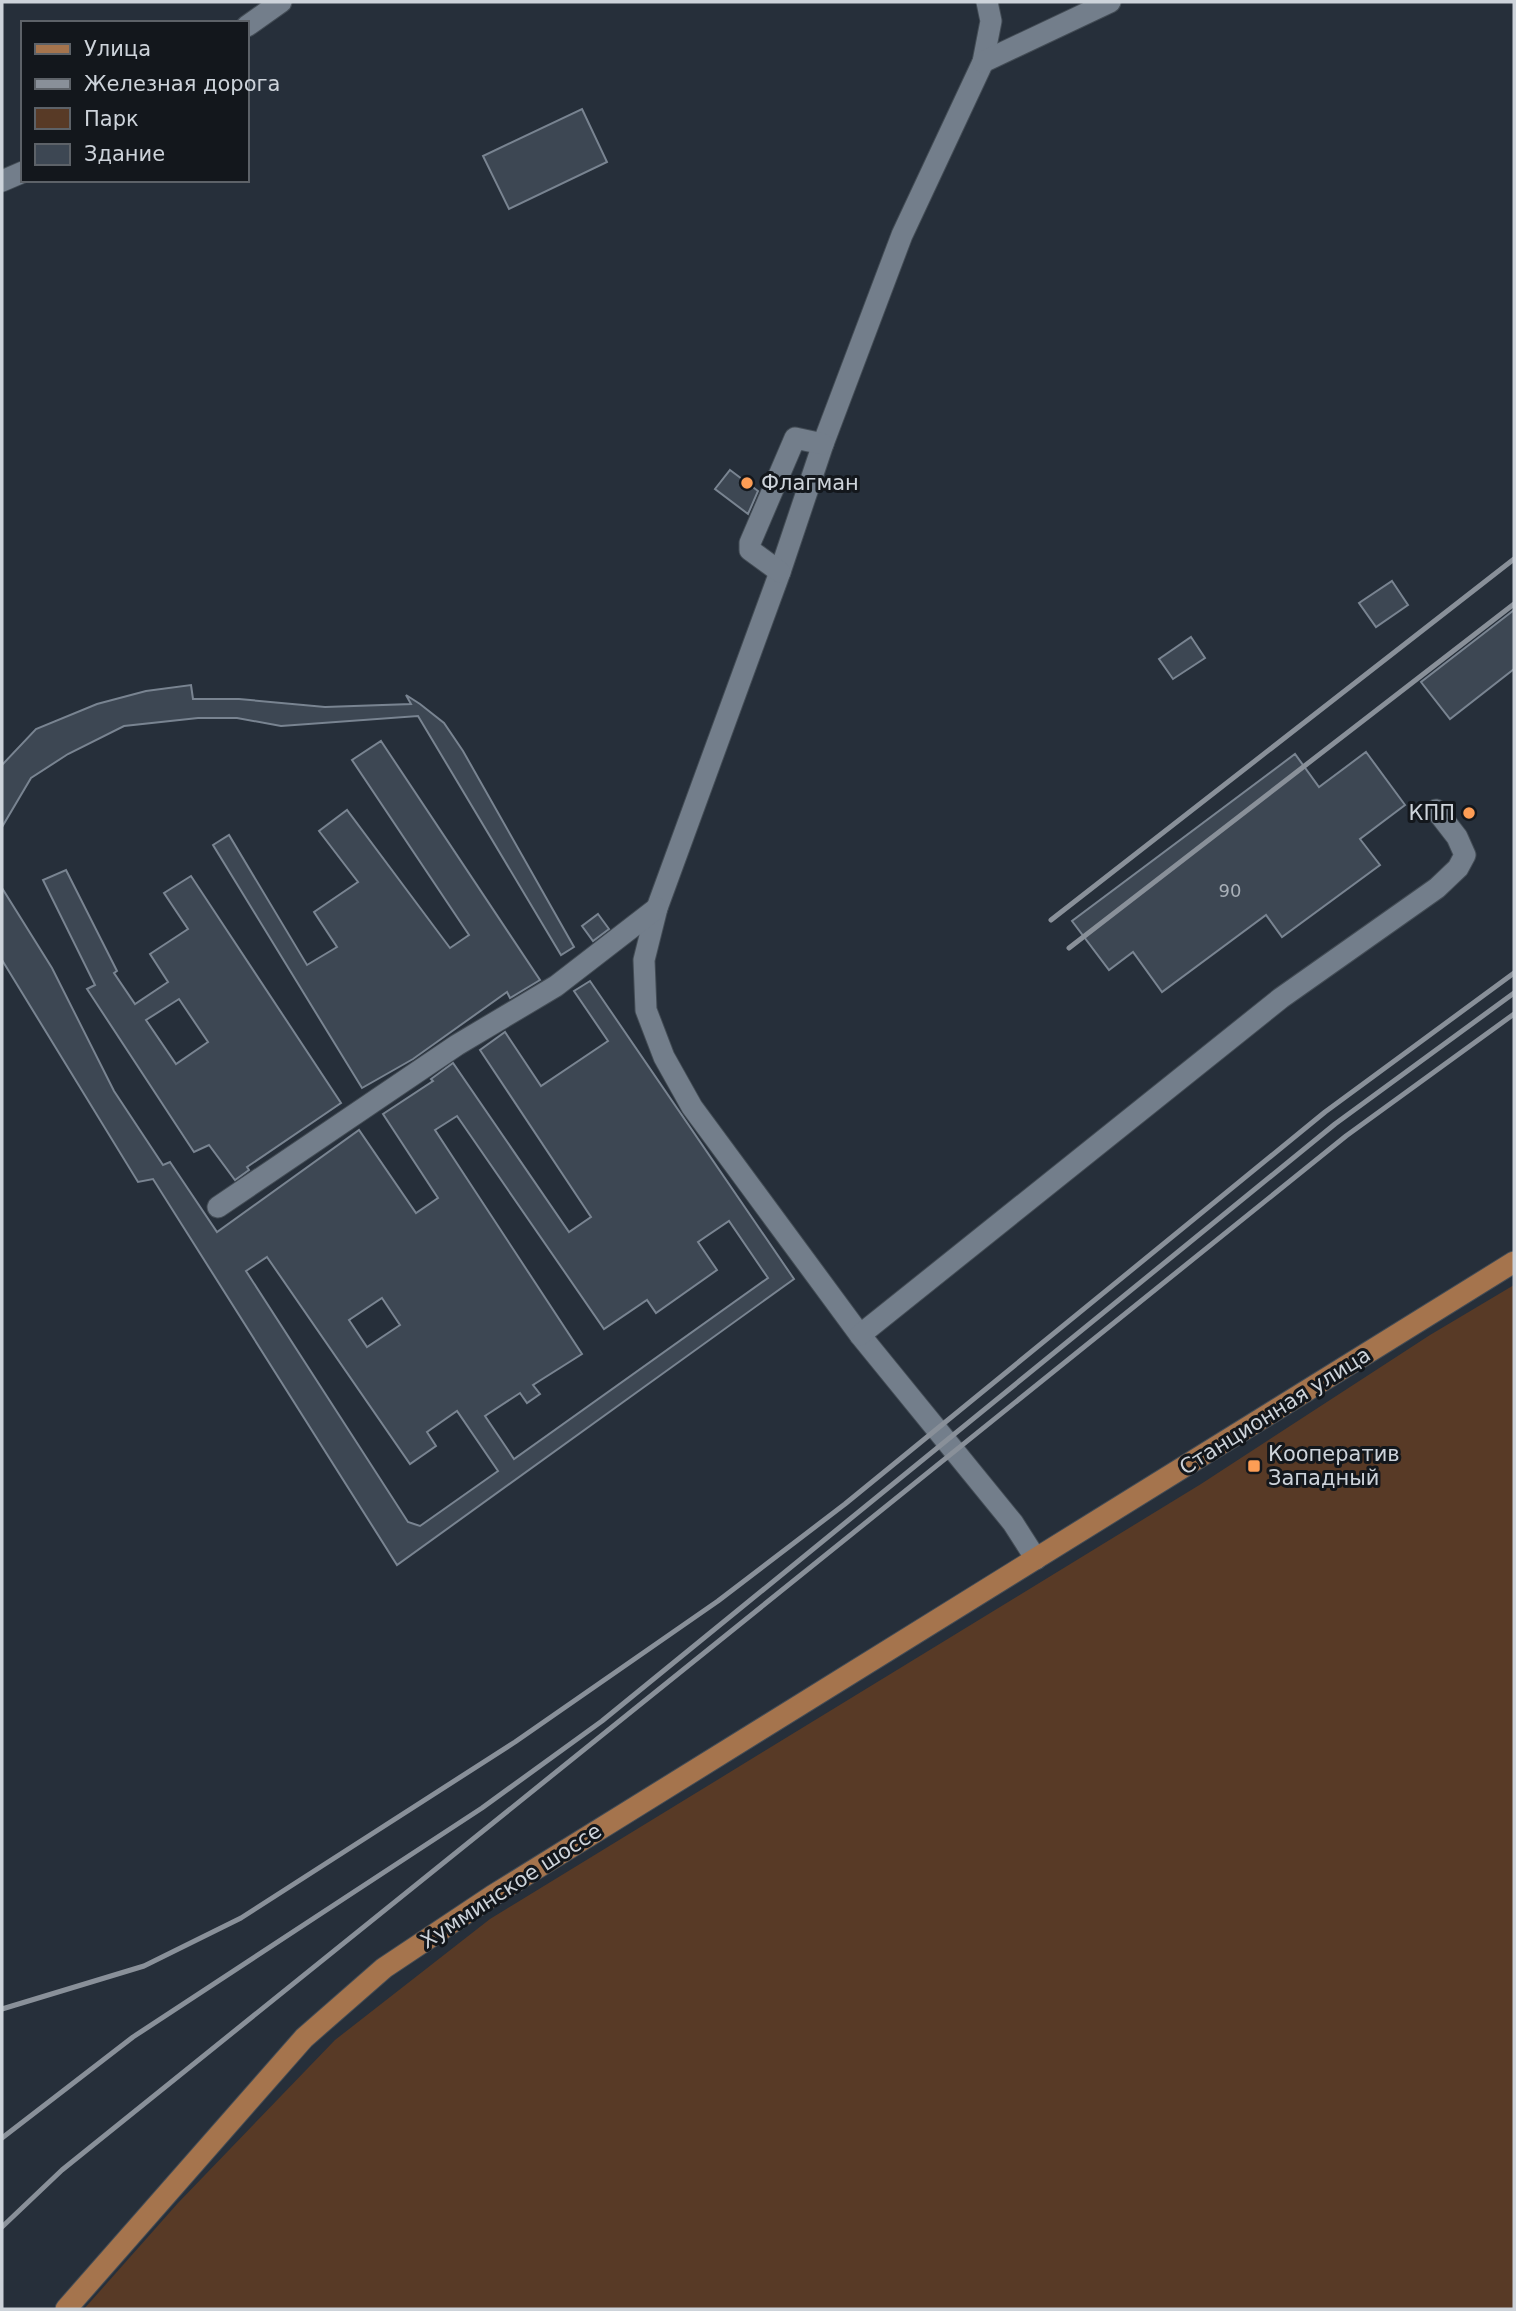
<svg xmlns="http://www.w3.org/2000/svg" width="1516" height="2311" viewBox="0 0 1516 2311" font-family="'DejaVu Sans',sans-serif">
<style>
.green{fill:#583a26}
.building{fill:#3d4753;stroke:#798491;stroke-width:2;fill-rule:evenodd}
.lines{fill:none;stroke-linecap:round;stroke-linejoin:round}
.minor-casing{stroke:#434c55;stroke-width:23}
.major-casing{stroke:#434c55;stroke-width:23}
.minor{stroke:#737e8b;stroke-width:21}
.major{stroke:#a5744d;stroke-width:21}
.rail{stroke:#899099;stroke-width:5}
.poi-dot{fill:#fd9d55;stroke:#13171c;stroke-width:2.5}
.labels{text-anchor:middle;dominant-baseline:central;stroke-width:6;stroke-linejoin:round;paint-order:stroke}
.number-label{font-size:18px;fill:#a9b0b8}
.poi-label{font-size:21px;fill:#cdd3da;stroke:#13171c;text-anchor:start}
.street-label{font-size:21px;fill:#cdd3da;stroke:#13171c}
</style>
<rect width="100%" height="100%" fill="#262f3a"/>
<!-- green -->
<path class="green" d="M 1514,1285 L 1514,2309 L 84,2309 L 178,2203 L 335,2040 L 490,1919 L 1201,1484 L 1430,1335 Z"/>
<!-- building -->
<g class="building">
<path d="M 582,109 L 607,162 L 509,209 L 483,156 Z"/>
<path d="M 730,470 L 758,491 L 748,514 L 715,489 Z"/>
<path d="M 1392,581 L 1408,605 L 1376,627 L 1359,603 Z"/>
<path d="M 1514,610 L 1514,669 L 1450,719 L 1421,682 Z"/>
<path d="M 1191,637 L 1205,658 L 1173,679 L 1159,659 Z"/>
<path d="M 191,685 L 193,699 L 239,699 L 325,707 L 411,704 L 406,695 L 420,704 L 444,723 L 463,751 L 574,947 L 561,955 L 418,716 L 281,726 L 237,718 L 198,718 L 124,726 L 68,754 L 31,778 L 2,827 L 2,765 L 36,729 L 97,704 L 146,691 Z"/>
<path d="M 381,741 L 540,980 L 510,998 L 507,992 L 413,1059 L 362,1088 L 213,845 L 229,835 L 307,965 L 337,947 L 314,912 L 358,882 L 319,831 L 347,810 L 450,948 L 469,935 L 352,760 Z"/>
<path d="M 1366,752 L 1405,805 L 1360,839 L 1380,865 L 1282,937 L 1266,915 L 1162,992 L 1133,952 L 1109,970 L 1072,921 L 1295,754 L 1319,787 Z"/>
<path d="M 66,870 L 117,971 L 114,973 L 135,1004 L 168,982 L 150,954 L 188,929 L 164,893 L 191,876 L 341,1103 L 247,1167 L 249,1170 L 235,1180 L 209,1145 L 194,1152 L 87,989 L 95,985 L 43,880 ZM 179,999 L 208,1042 L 176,1064 L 146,1020 Z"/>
<path d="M 2,888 L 52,968 L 114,1091 L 163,1165 L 170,1162 L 217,1232 L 359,1130 L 416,1213 L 438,1198 L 383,1114 L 433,1081 L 431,1079 L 453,1063 L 569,1232 L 591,1217 L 480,1050 L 505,1032 L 541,1086 L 608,1041 L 574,991 L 590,981 L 794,1279 L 397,1565 L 153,1179 L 138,1182 L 2,960 ZM 457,1116 L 604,1329 L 647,1300 L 656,1313 L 717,1270 L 698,1242 L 729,1221 L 768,1278 L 514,1459 L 485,1416 L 520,1393 L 527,1403 L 540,1394 L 533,1385 L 582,1354 L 435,1130 ZM 267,1257 L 410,1464 L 436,1446 L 427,1432 L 457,1411 L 498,1471 L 420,1526 L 408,1522 L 246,1271 ZM 382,1298 L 400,1325 L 367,1347 L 349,1320 Z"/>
<path d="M 598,914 L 609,929 L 593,941 L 582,926 Z"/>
</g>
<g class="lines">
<defs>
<g id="minor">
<path d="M 987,2 L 991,21 L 983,62 L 902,235 L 823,444 L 780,572 L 657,908 L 644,960 L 646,1010 L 664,1057 L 692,1107 L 860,1335 L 1013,1523 L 1036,1559"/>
<path d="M 247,26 L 281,2"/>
<path d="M 983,62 L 1110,2"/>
<path d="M 2,181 L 23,172"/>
<path d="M 780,572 L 750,550 L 750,543 L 795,438 L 823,444"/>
<path d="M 218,1207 L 457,1045 L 556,986 L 657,908"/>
<path d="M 860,1335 L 1281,998 L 1437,888 L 1458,868 L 1465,855 L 1457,837 L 1436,810"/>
</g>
<path id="major" d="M 66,2309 L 304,2038 L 384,1968 L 492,1896 L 1514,1262"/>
</defs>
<!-- minor casing -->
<use href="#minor" class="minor-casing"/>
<!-- major casing -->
<use href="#major" class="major-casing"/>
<!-- minor -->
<use href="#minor" class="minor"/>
<!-- major -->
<use href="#major" class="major"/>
<!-- rail -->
<g class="rail">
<path d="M 1051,920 L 1514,559"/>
<path d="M 1069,948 L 1514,604"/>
<path d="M 2,2009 L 144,1966 L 241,1918 L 515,1742 L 718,1601 L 845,1504 L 1325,1112 L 1514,973"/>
<path d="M 2,2138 L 133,2037 L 482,1808 L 602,1721 L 1335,1124 L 1514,993"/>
<path d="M 2,2227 L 62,2170 L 1346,1136 L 1514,1014"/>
</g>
</g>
<!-- markers -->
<g class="poi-dot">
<circle cx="747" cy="483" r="7"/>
<circle cx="1469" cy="813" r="7"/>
<rect x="1247" y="1459" width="14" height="14" rx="3.5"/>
</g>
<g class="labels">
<!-- number labels -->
<g class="number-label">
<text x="1230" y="890">90</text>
</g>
<!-- poi labels -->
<g class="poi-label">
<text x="761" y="483">Флагман</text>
<text x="1455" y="813" text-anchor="end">КПП</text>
<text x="1268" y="1454">Кооператив<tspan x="1268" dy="24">Западный</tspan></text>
</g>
<!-- street labels -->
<g class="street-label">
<text transform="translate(1275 1411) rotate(-32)">Станционная улица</text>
<text transform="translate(511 1886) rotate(-33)">Хумминское шоссе</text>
</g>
</g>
<!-- border -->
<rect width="1516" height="2311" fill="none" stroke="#cdd3da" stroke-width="7"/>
<!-- legend -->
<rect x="21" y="21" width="228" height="161" fill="#13171c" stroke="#5d6268" stroke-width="2"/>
<rect x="35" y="44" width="35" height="10" fill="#a5744d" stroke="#5d6268" stroke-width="2"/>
<text x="84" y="56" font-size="21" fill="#cdd3da">Улица</text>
<rect x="35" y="79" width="35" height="10" fill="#899099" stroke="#5d6268" stroke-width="2"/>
<text x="84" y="91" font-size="21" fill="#cdd3da">Железная дорога</text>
<rect x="35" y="108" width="35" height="21" fill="#583a26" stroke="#5d6268" stroke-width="2"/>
<text x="84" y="126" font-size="21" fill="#cdd3da">Парк</text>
<rect x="35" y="144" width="35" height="21" fill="#3d4753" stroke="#5d6268" stroke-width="2"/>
<text x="84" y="161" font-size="21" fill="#cdd3da">Здание</text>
</svg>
